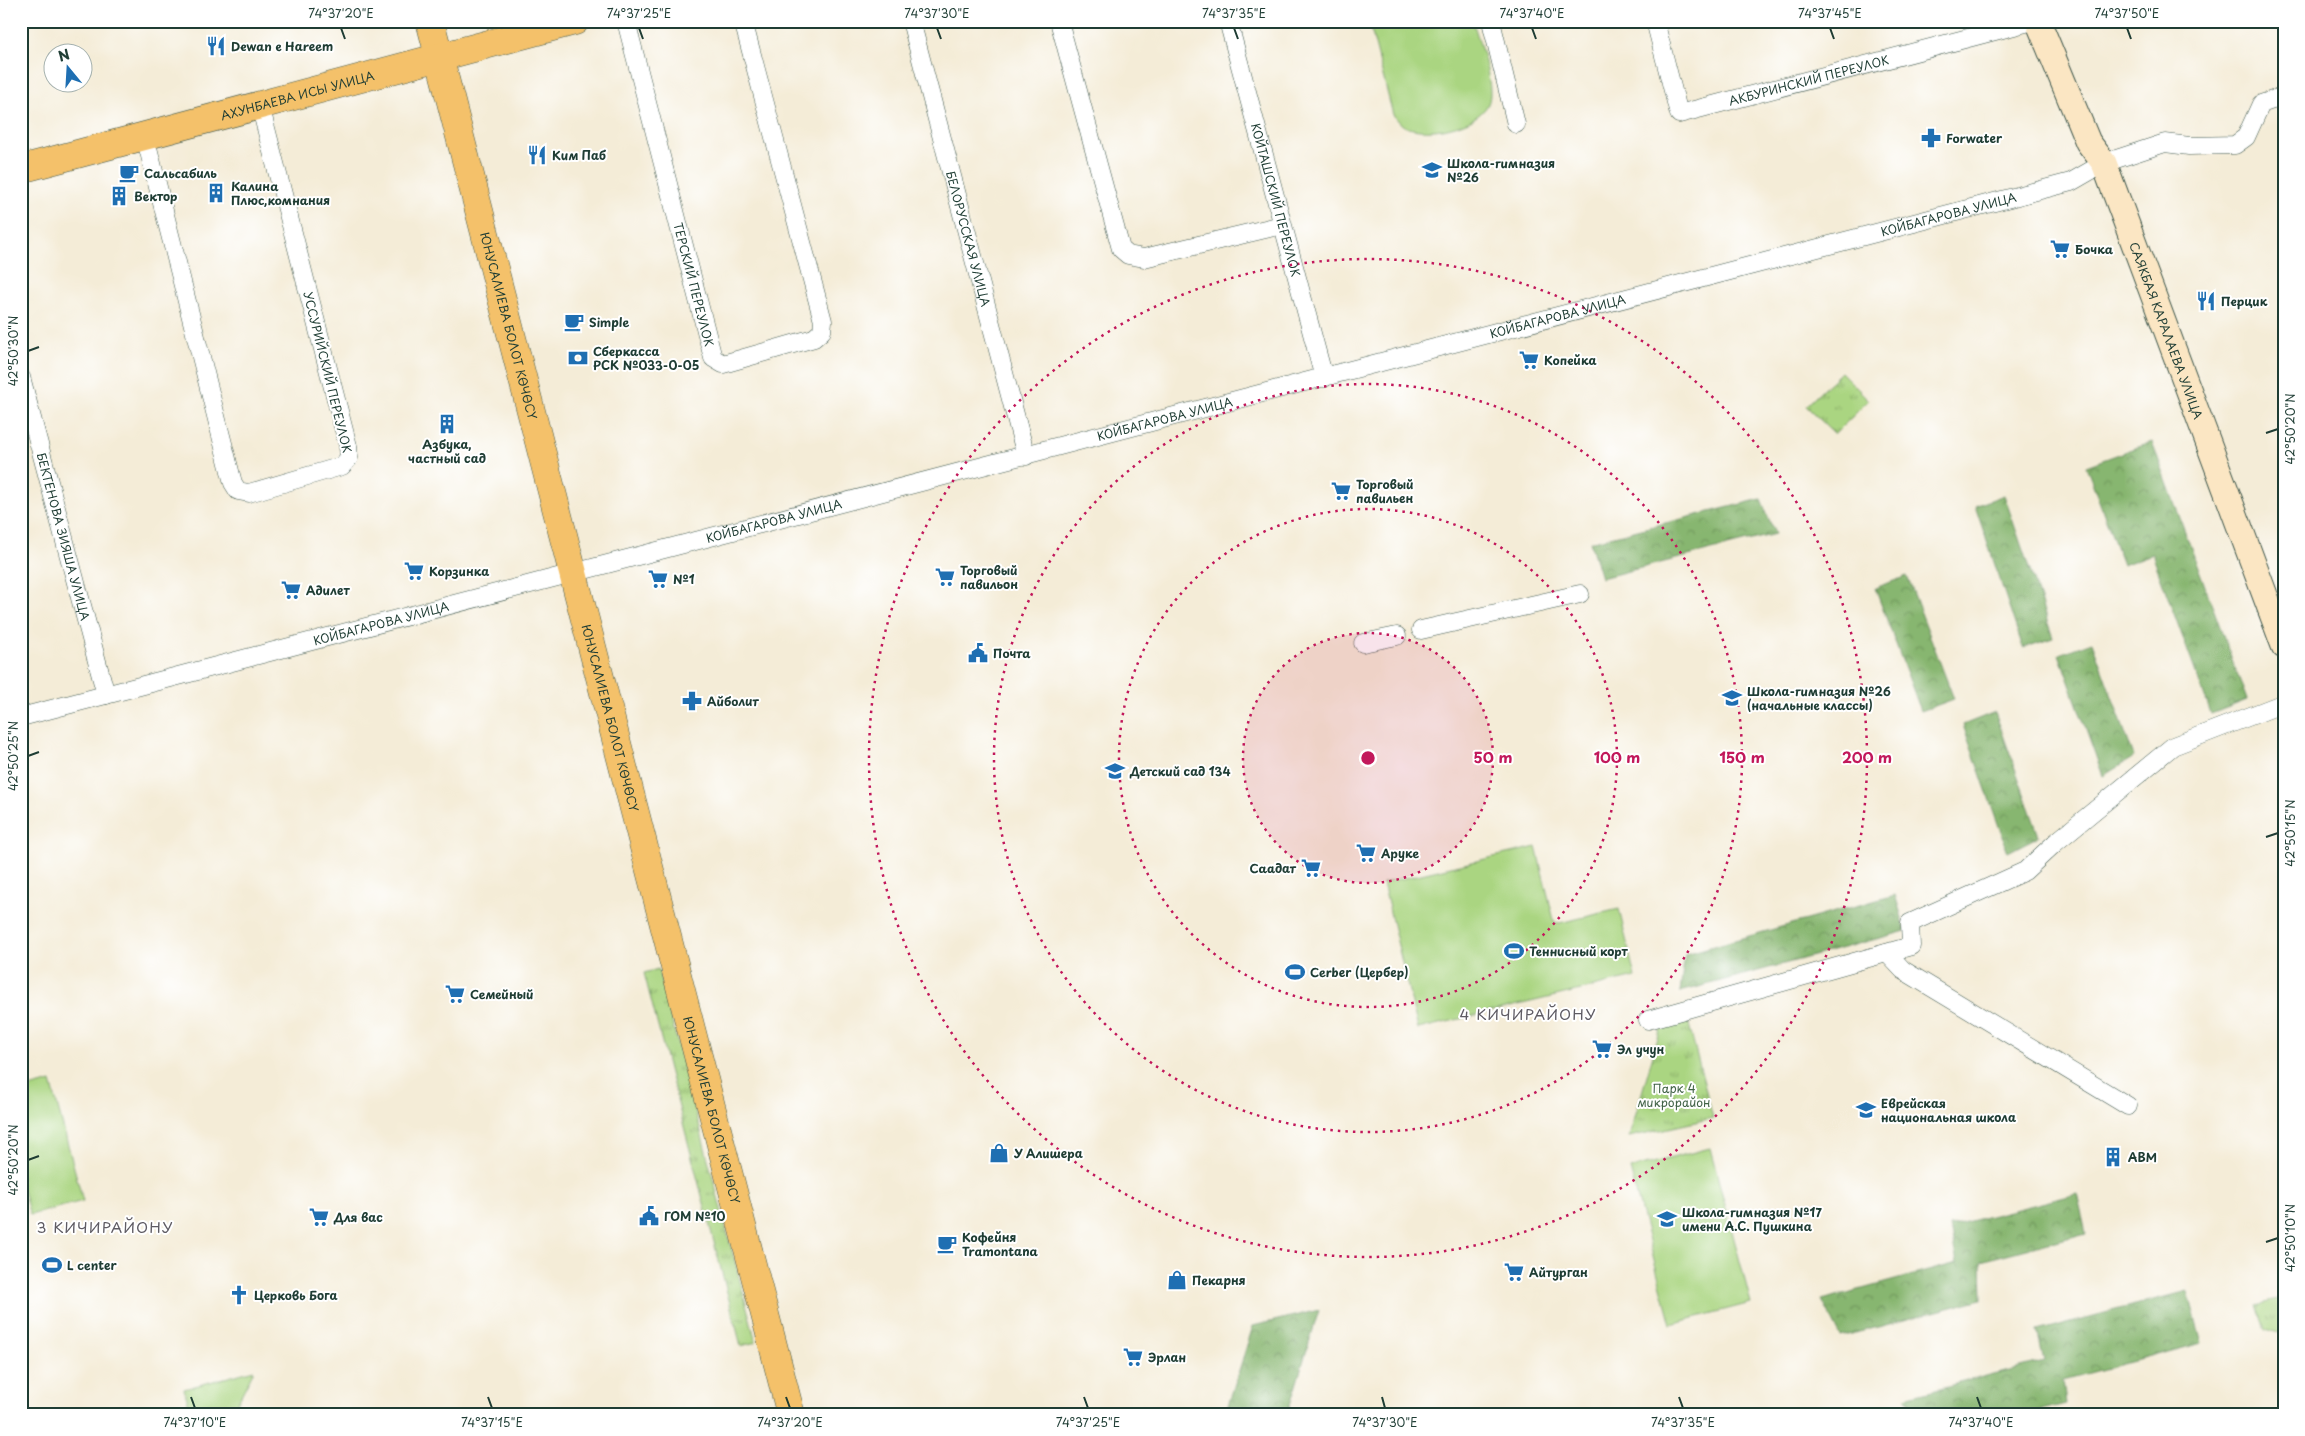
<svg xmlns="http://www.w3.org/2000/svg" width="2305" height="1436" viewBox="0 0 2305 1436" font-family="'Playpen Sans',sans-serif">
<style>
.grass{fill:url(#grass-tufts);stroke:#64895a}
.forest{fill:url(#forest-crowns);stroke:#537a52}
.pitch{fill:#aad581;stroke:#64895a}
.lines{fill:none;stroke-linecap:round;stroke-linejoin:round}
.street-casing{stroke:#3f574c;stroke-width:19}
.secondary-casing{stroke:#3f574c;stroke-width:27}
.primary-casing{stroke:#3f574c;stroke-width:29}
.street{stroke:#fff;stroke-width:18}
.secondary{stroke:#fbe6c3;stroke-width:25}
.primary{stroke:#f4c16a;stroke-width:28}
.ticks{fill:none;stroke:#1f3d34;stroke-width:2}
.ring{fill:none;stroke:#c2185b;stroke-width:2.5;stroke-dasharray:2.5 5}
.labels{text-anchor:middle;dominant-baseline:central;stroke-width:4;stroke-linejoin:round;paint-order:stroke}
.poi-label{font-size:12px;font-weight:bold;fill:#1f3d34;stroke:#fff;text-anchor:start}
.street-label{font-size:12px;fill:#1f3d34;stroke:#fff}
.park-label{font-size:12px;fill:#426347;stroke:#fff}
.quarter-label{font-size:15px;letter-spacing:1px;fill:#5f5c64;stroke:#fff}
.centre{fill:#c2185b;stroke:#fff;stroke-width:2.5}
.ring-label{font-size:15px;text-anchor:middle;font-weight:bold;fill:#c2185b;stroke:#fff;stroke-width:4;stroke-linejoin:round;paint-order:stroke}
.neatline{fill:none;stroke:#1f3d34;stroke-width:2}
.ticks-label{font-size:12px;text-anchor:middle;fill:#1f3d34}
</style>
<defs>
<pattern id="grass-tufts" width="24" height="20" patternUnits="userSpaceOnUse" patternTransform="scale(1.25)"><rect width="24" height="20" fill="#aad581"/><path d="M3 7l-1-3M5 7V3M7 7l1-3M15 17l-1-3M17 17v-4M19 17l1-3" fill="none" stroke="#8aae6a"/></pattern>
<pattern id="forest-crowns" width="20" height="18" patternUnits="userSpaceOnUse" patternTransform="scale(1.25)"><rect width="20" height="18" fill="#87b66f"/><path d="M2 6a3 3 0 1 1 6 0M12 15a3 3 0 1 1 6 0" fill="none" stroke="#6e955c"/></pattern>
</defs>
<rect width="100%" height="100%" fill="#fff"/>
<filter id="ink" filterUnits="userSpaceOnUse"><feTurbulence type="fractalNoise" baseFrequency=".02" numOctaves="2"/><feDisplacementMap in="SourceGraphic" scale="10" xChannelSelector="R" yChannelSelector="G"/><feConvolveMatrix kernelMatrix="1 2 1 2 8 2 1 2 1" color-interpolation-filters="sRGB"/></filter>
<filter id="wash" filterUnits="userSpaceOnUse"><feTurbulence type="fractalNoise" baseFrequency=".0096" numOctaves="4" result="noise"/><feDisplacementMap in="SourceGraphic" scale="20" xChannelSelector="R" yChannelSelector="G"/><feGaussianBlur stdDeviation="1.12" result="paint"/><feColorMatrix in="noise" values="0 0 0 0 0 0 0 0 0 0 0 0 0 0 0 0 0 1.4 0 .05"/><feComposite in="paint" operator="in"/></filter>
<g filter="url(#wash)">
<rect width="100%" height="100%" fill="#f4ecd7"/>
<!-- grass -->
<g class="grass">
<path d="M 1841,372 L 1869,400 L 1835,434 L 1806,406 Z"/>
<path d="M 658,969 L 756,1342 L 741,1346 L 644,973 Z"/>
<path d="M 1687,1017 L 1713,1118 L 1629,1137 L 1662,1024 Z"/>
<path d="M 2284,1298 L 2284,1335 L 2265,1330 L 2257,1305 Z"/>
</g>
<!-- forest -->
<g class="forest">
<path d="M 2152,442 L 2247,700 L 2211,714 L 2152,554 L 2123,565 L 2086,466 Z"/>
<path d="M 2004,495 L 2053,638 L 2023,648 L 1975,506 Z"/>
<path d="M 1761,499 L 1775,534 L 1601,578 L 1590,542 Z"/>
<path d="M 1907,576 L 1954,699 L 1921,711 L 1875,588 Z"/>
<path d="M 2092,642 L 2134,757 L 2103,776 L 2059,654 Z"/>
<path d="M 1995,712 L 2039,836 L 2008,852 L 1963,725 Z"/>
<path d="M 1895,895 L 1906,931 L 1680,992 L 1685,954 Z"/>
<path d="M 2077,1194 L 2086,1233 L 1981,1261 L 1982,1299 L 1841,1337 L 1822,1300 L 1957,1263 L 1950,1226 Z"/>
<path d="M 2188,1291 L 2202,1343 L 2063,1380 L 2066,1404 L 2021,1415 L 1918,1415 L 1905,1397 L 2044,1361 L 2037,1331 Z"/>
<path d="M 1319,1310 L 1287,1415 L 1225,1415 L 1253,1326 Z"/>
</g>
<!-- pitch -->
<g class="pitch">
<path d="M 1369,21 L 1473,21 C 1478,40 1496,87 1488,104 C 1478,126 1425,137 1404,126 C 1400,124 1397,118 1393,115 Z"/>
<path d="M 1536,847 L 1555,924 L 1619,909 L 1635,977 L 1418,1029 L 1383,883 Z"/>
<path d="M 51,1082 L 83,1201 L 30,1215 L 21,1184 L 21,1090 Z"/>
<path d="M 1710,1148 L 1751,1303 L 1671,1324 L 1630,1169 Z"/>
<path d="M 254,1370 L 231,1415 L 192,1415 L 184,1389 Z"/>
</g>
</g>
<g filter="url(#ink)">
<g class="lines">
<defs>
<g id="street">
<path id="s1" d="M 626,21 L 713,358 L 723,364 L 814,338 L 822,331 L 823,321 L 743,21"/>
<path id="s2" d="M 911,21 L 1026,456"/>
<path d="M 1059,21 L 1121,249 L 1128,255 L 1144,258 L 1282,225"/>
<path id="s3" d="M 1228,21 L 1324,378"/>
<path d="M 1491,21 L 1516,124"/>
<path id="s4" d="M 1655,21 L 1679,114 L 2033,21"/>
<path d="M 145,136 L 233,483 L 238,491 L 249,493 L 342,466 L 349,458 L 348,446 L 260,105"/>
<path id="s5" d="M 21,377 L 106,695"/>
<path d="M 1421,630 L 1580,594"/>
<path d="M 1363,643 L 1397,636"/>
<path id="s6" d="M 21,717 L 2071,182 L 2104,163 L 2165,143 L 2189,146 L 2235,145 L 2246,137 L 2261,104 L 2284,96"/>
<path d="M 1887,953 L 1903,970 L 2128,1106"/>
<path d="M 1648,1020 L 1911,946 L 1910,923 L 2025,871 L 2055,843 L 2173,746 L 2284,703"/>
</g>
<g id="secondary">
<path id="s7" d="M 2038,21 L 2088,142 L 2104,163 L 2284,646"/>
</g>
<g id="primary">
<path id="s8" d="M 430,21 L 791,1415"/>
<path id="s9" d="M 21,169 L 575,21"/>
</g>
</defs>
<!-- street casing -->
<use href="#street" class="street-casing"/>
<!-- secondary casing -->
<use href="#secondary" class="secondary-casing"/>
<!-- primary casing -->
<use href="#primary" class="primary-casing"/>
<!-- street -->
<use href="#street" class="street"/>
<!-- secondary -->
<use href="#secondary" class="secondary"/>
<!-- primary -->
<use href="#primary" class="primary"/>
</g>
</g>
<!-- ticks -->
<path class="ticks" d="M 341,28 L 345,39M 639,28 L 643,39M 937,28 L 941,39M 1234,28 L 1238,39M 1532,28 L 1536,39M 1830,28 L 1834,39M 2127,28 L 2131,39M 28,351 L 39,347M 2266,433 L 2278,429M 28,756 L 39,752M 2266,837 L 2278,833M 28,1160 L 39,1156M 2266,1242 L 2278,1238M 191,1397 L 195,1408M 488,1397 L 492,1408M 786,1397 L 790,1408M 1084,1397 L 1088,1408M 1382,1397 L 1385,1408M 1679,1397 L 1683,1408M 1977,1397 L 1981,1408"/>
<!-- distance rings -->
<circle cx="1368" cy="758" r="125" fill="#c2185b" fill-opacity=".12"/>
<g class="ring">
<circle cx="1368" cy="758" r="125"/>
<circle cx="1368" cy="758" r="249"/>
<circle cx="1368" cy="758" r="374"/>
<circle cx="1368" cy="758" r="499"/>
</g>
<!-- icons -->
<defs>
<symbol id="restaurant-bare" viewBox="-9 -9 18 18"><path d="M-5-6h1v4h1v-4h1v4h1v-4h1v5L-1.5 .5V6h-2V.5L-5-1ZM5-6V6H3V1.5H1.5Q1.5-4 5-6Z" fill="#1f6fb2" stroke="#fff" stroke-width="2.5" paint-order="stroke"/></symbol>
<symbol id="pharmacy-bare" viewBox="-9 -9 18 18"><path d="M-2-6h4v4h4v4h-4v4h-4v-4h-4v-4h4Z" fill="#1f6fb2" stroke="#fff" stroke-width="2.5" paint-order="stroke"/></symbol>
<symbol id="school-bare" viewBox="-9 -9 18 18"><path d="M0-5L7-2L0 1L-7-2ZM-4 1L0 2.5L4 1V4Q0 6-4 4Z" fill="#1f6fb2" stroke="#fff" stroke-width="2.5" paint-order="stroke"/></symbol>
<symbol id="cafe-bare" viewBox="-9 -9 18 18"><path d="M-5.5-4.5H6V0H3Q3 3.5 0 3.5H-2.5Q-5.5 3.5-5.5 0ZM3-3.2v2h1.7v-2ZM-6 4.5H4V6H-6Z" fill="#1f6fb2" stroke="#fff" stroke-width="2.5" paint-order="stroke"/></symbol>
<symbol id="building-bare" viewBox="-9 -9 18 18"><path d="M-4-6H4V6H1V3H-1V6H-4ZM-2.5-4.3h1.7v1.8h-1.7ZM.8-4.3h1.7v1.8H.8ZM-2.5-1h1.7V.8h-1.7ZM.8-1h1.7V.8H.8Z" fill="#1f6fb2" stroke="#fff" stroke-width="2.5" paint-order="stroke"/></symbol>
<symbol id="supermarket-bare" viewBox="-9 -9 18 18"><path d="M-6-5.5h2.5l.6 2H6L4.5 2H-2.5L-4.4-4H-6ZM-1.5 3.2a1.3 1.3 0 1 0 .1 0ZM3 3.2a1.3 1.3 0 1 0 .1 0Z" fill="#1f6fb2" stroke="#fff" stroke-width="2.5" paint-order="stroke"/></symbol>
<symbol id="bank-bare" viewBox="-9 -9 18 18"><path d="M-6-4H6V4H-6ZM0-2.3a2.3 2.3 0 1 0 0 4.6a2.3 2.3 0 1 0 0-4.6Z" fill="#1f6fb2" stroke="#fff" stroke-width="2.5" paint-order="stroke"/></symbol>
<symbol id="civic-bare" viewBox="-9 -9 18 18"><path d="M-.6-6.5H3V-4.5H.6V-3L4-1V1h2V6H-6V1h2V-1L-.6-3ZM-1.2 2.5V6h2.4V2.5Z" fill="#1f6fb2" stroke="#fff" stroke-width="2.5" paint-order="stroke"/></symbol>
<symbol id="stadium-bare" viewBox="-9 -9 18 18"><path d="M0-5a6.5 5 0 1 0 0 10a6.5 5 0 1 0 0-10ZM-3.5-1.8h7v3.6h-7Z" fill="#1f6fb2" stroke="#fff" stroke-width="2.5" paint-order="stroke"/></symbol>
<symbol id="university-bare" viewBox="-9 -9 18 18"><path d="M0-5L7-2L0 1L-7-2ZM-4 1L0 2.5L4 1V4Q0 6-4 4Z" fill="#1f6fb2" stroke="#fff" stroke-width="2.5" paint-order="stroke"/></symbol>
<symbol id="shop-bare" viewBox="-9 -9 18 18"><path d="M-5-2.5h2.3a2.7 3.5 0 0 1 5.4 0H5L5.5 6h-11ZM-1.5-2.5h3a1.5 2.3 0 0 0-3 0Z" fill="#1f6fb2" stroke="#fff" stroke-width="2.5" paint-order="stroke"/></symbol>
<symbol id="church-bare" viewBox="-9 -9 18 18"><path d="M-1.2-6h2.4v3.5h3.3v2.4h-3.3V6h-2.4V-.1h-3.3v-2.4h3.3Z" fill="#1f6fb2" stroke="#fff" stroke-width="2.5" paint-order="stroke"/></symbol>
</defs>
<g fill-rule="evenodd">
<use href="#restaurant-bare" x="202" y="32" width="28" height="28"/>
<use href="#pharmacy-bare" x="1917" y="124" width="28" height="28"/>
<use href="#restaurant-bare" x="523" y="141" width="28" height="28"/>
<use href="#school-bare" x="1418" y="156" width="28" height="28"/>
<use href="#cafe-bare" x="115" y="159" width="28" height="28"/>
<use href="#building-bare" x="202" y="179" width="28" height="28"/>
<use href="#building-bare" x="105" y="182" width="28" height="28"/>
<use href="#supermarket-bare" x="2046" y="235" width="28" height="28"/>
<use href="#restaurant-bare" x="2192" y="287" width="28" height="28"/>
<use href="#cafe-bare" x="560" y="308" width="28" height="28"/>
<use href="#bank-bare" x="564" y="344" width="28" height="28"/>
<use href="#supermarket-bare" x="1515" y="346" width="28" height="28"/>
<use href="#building-bare" x="433" y="410" width="28" height="28"/>
<use href="#supermarket-bare" x="1327" y="477" width="28" height="28"/>
<use href="#supermarket-bare" x="400" y="557" width="28" height="28"/>
<use href="#supermarket-bare" x="931" y="563" width="28" height="28"/>
<use href="#supermarket-bare" x="644" y="565" width="28" height="28"/>
<use href="#supermarket-bare" x="277" y="576" width="28" height="28"/>
<use href="#civic-bare" x="964" y="639" width="28" height="28"/>
<use href="#school-bare" x="1718" y="684" width="28" height="28"/>
<use href="#pharmacy-bare" x="678" y="687" width="28" height="28"/>
<use href="#school-bare" x="1101" y="757" width="28" height="28"/>
<use href="#supermarket-bare" x="1352" y="839" width="28" height="28"/>
<use href="#supermarket-bare" x="1297" y="854" width="28" height="28"/>
<use href="#stadium-bare" x="1500" y="937" width="28" height="28"/>
<use href="#stadium-bare" x="1281" y="958" width="28" height="28"/>
<use href="#supermarket-bare" x="441" y="980" width="28" height="28"/>
<use href="#supermarket-bare" x="1588" y="1035" width="28" height="28"/>
<use href="#university-bare" x="1852" y="1096" width="28" height="28"/>
<use href="#shop-bare" x="985" y="1139" width="28" height="28"/>
<use href="#building-bare" x="2099" y="1143" width="28" height="28"/>
<use href="#civic-bare" x="635" y="1202" width="28" height="28"/>
<use href="#supermarket-bare" x="305" y="1203" width="28" height="28"/>
<use href="#school-bare" x="1653" y="1205" width="28" height="28"/>
<use href="#cafe-bare" x="933" y="1230" width="28" height="28"/>
<use href="#stadium-bare" x="38" y="1251" width="28" height="28"/>
<use href="#supermarket-bare" x="1500" y="1258" width="28" height="28"/>
<use href="#shop-bare" x="1163" y="1266" width="28" height="28"/>
<use href="#church-bare" x="225" y="1281" width="28" height="28"/>
<use href="#supermarket-bare" x="1119" y="1343" width="28" height="28"/>
</g>
<g class="labels">
<!-- poi labels -->
<g class="poi-label">
<text x="231" y="46">Dewan e Hareem</text>
<text x="1946" y="138">Forwater</text>
<text x="552" y="155">Ким Паб</text>
<text x="1447" y="163">Школа-гимназия<tspan x="1447" dy="14">№26</tspan></text>
<text x="144" y="173">Сальсабиль</text>
<text x="231" y="186">Калина<tspan x="231" dy="14">Плюс,комнания</tspan></text>
<text x="134" y="196">Вектор</text>
<text x="2075" y="249">Бочка</text>
<text x="2221" y="301">Перцик</text>
<text x="589" y="322">Simple</text>
<text x="593" y="351">Сберкасса<tspan x="593" dy="14">РСК №033-0-05</tspan></text>
<text x="1544" y="360">Копейка</text>
<text x="447" y="444" text-anchor="middle">Азбука,<tspan x="447" dy="14">частный сад</tspan></text>
<text x="1356" y="484">Торговый<tspan x="1356" dy="14">павильен</tspan></text>
<text x="960" y="570">Торговый<tspan x="960" dy="14">павильон</tspan></text>
<text x="429" y="571">Корзинка</text>
<text x="673" y="579">№1</text>
<text x="306" y="590">Адилет</text>
<text x="993" y="653">Почта</text>
<text x="1747" y="691">Школа-гимназия №26<tspan x="1747" dy="14">(начальные классы)</tspan></text>
<text x="707" y="701">Айболит</text>
<text x="1130" y="771">Детский сад 134</text>
<text x="1381" y="853">Аруке</text>
<text x="1296" y="868" text-anchor="end">Саадат</text>
<text x="1529" y="951">Теннисный корт</text>
<text x="1310" y="972">Cerber (Цербер)</text>
<text x="470" y="994">Семейный</text>
<text x="1617" y="1049">Эл учун</text>
<text x="1881" y="1103">Еврейская<tspan x="1881" dy="14">национальная школа</tspan></text>
<text x="1014" y="1153">У Алишера</text>
<text x="2128" y="1157">ABM</text>
<text x="1682" y="1212">Школа-гимназия №17<tspan x="1682" dy="14">имени А.С. Пушкина</tspan></text>
<text x="664" y="1216">ГОМ №10</text>
<text x="334" y="1217">Для вас</text>
<text x="962" y="1237">Кофейня<tspan x="962" dy="14">Tramontana</tspan></text>
<text x="67" y="1265">L center</text>
<text x="1529" y="1272">Айтурган</text>
<text x="1192" y="1280">Пекарня</text>
<text x="254" y="1295">Церковь Бога</text>
<text x="1148" y="1357">Эрлан</text>
</g>
<!-- street labels -->
<g class="street-label">
<text stroke="none"><textPath href="#s4" startOffset="230">АКБУРИНСКИЙ ПЕРЕУЛОК</textPath></text>
<text stroke="none"><textPath href="#s9" startOffset="286">АХУНБАЕВА ИСЫ УЛИЦА</textPath></text>
<text stroke="none"><textPath href="#s3" startOffset="185">КОЙТАШСКИЙ ПЕРЕУЛОК</textPath></text>
<text stroke="none"><textPath href="#s6" startOffset="1992">КОЙБАГАРОВА УЛИЦА</textPath></text>
<text stroke="none"><textPath href="#s2" startOffset="225">БЕЛОРУССКАЯ УЛИЦА</textPath></text>
<text stroke="none"><textPath href="#s1" startOffset="272">ТЕРСКИЙ ПЕРЕУЛОК</textPath></text>
<text stroke="none"><textPath href="#s6" startOffset="1588">КОЙБАГАРОВА УЛИЦА</textPath></text>
<text stroke="none"><textPath href="#s8" startOffset="315">ЮНУСАЛИЕВА БОЛОТ КӨЧӨСҮ</textPath></text>
<text stroke="none"><textPath href="#s7" startOffset="336">САЯКБАЯ КАРАЛАЕВА УЛИЦА</textPath></text>
<text transform="translate(328 372) rotate(76)">УССУРИЙСКИЙ ПЕРЕУЛОК</text>
<text stroke="none"><textPath href="#s6" startOffset="1182">КОЙБАГАРОВА УЛИЦА</textPath></text>
<text stroke="none"><textPath href="#s6" startOffset="778">КОЙБАГАРОВА УЛИЦА</textPath></text>
<text stroke="none"><textPath href="#s5" startOffset="165">БЕКТЕНОВА ЗИЯША УЛИЦА</textPath></text>
<text stroke="none"><textPath href="#s6" startOffset="372">КОЙБАГАРОВА УЛИЦА</textPath></text>
<text stroke="none"><textPath href="#s8" startOffset="720">ЮНУСАЛИЕВА БОЛОТ КӨЧӨСҮ</textPath></text>
<text stroke="none"><textPath href="#s8" startOffset="1125">ЮНУСАЛИЕВА БОЛОТ КӨЧӨСҮ</textPath></text>
</g>
<!-- park labels -->
<g class="park-label">
<text x="1674" y="1088">Парк 4<tspan x="1674" dy="14">микрорайон</tspan></text>
</g>
<!-- quarter labels -->
<g class="quarter-label">
<text x="1528" y="1013">4 КИЧИРАЙОНУ</text>
<text x="105" y="1226">3 КИЧИРАЙОНУ</text>
</g>
</g>
<circle cx="1368" cy="758" r="8" class="centre"/>
<g class="ring-label">
<text x="1493" y="763">50 m</text>
<text x="1617" y="763">100 m</text>
<text x="1742" y="763">150 m</text>
<text x="1867" y="763">200 m</text>
</g>
<!-- margin -->
<rect width="2305" height="1436" fill="none" stroke="#fff" stroke-width="55"/>
<!-- north arrow -->
<g transform="translate(68 68) rotate(342)"><circle r="24" fill="#ffffff" stroke="#a5b1ae"/>
<path d="M0-4L9 19L0 12L-9 19Z" fill="#1f6fb2"/>
<text y="-8" font-size="14" font-weight="bold" text-anchor="middle" fill="#1f3d34">N</text>
</g>
<rect x="28" y="28" width="2250" height="1380" class="neatline"/>
<g class="ticks-label">
<text x="341" y="18">74°37'20"E</text>
<text x="639" y="18">74°37'25"E</text>
<text x="937" y="18">74°37'30"E</text>
<text x="1234" y="18">74°37'35"E</text>
<text x="1532" y="18">74°37'40"E</text>
<text x="1830" y="18">74°37'45"E</text>
<text x="2127" y="18">74°37'50"E</text>
<text transform="translate(14 351) rotate(-90)" y="4">42°50'30"N</text>
<text transform="translate(2291 429) rotate(-90)" y="4">42°50'20"N</text>
<text transform="translate(14 756) rotate(-90)" y="4">42°50'25"N</text>
<text transform="translate(2291 833) rotate(-90)" y="4">42°50'15"N</text>
<text transform="translate(14 1160) rotate(-90)" y="4">42°50'20"N</text>
<text transform="translate(2291 1238) rotate(-90)" y="4">42°50'10"N</text>
<text x="195" y="1427">74°37'10"E</text>
<text x="492" y="1427">74°37'15"E</text>
<text x="790" y="1427">74°37'20"E</text>
<text x="1088" y="1427">74°37'25"E</text>
<text x="1385" y="1427">74°37'30"E</text>
<text x="1683" y="1427">74°37'35"E</text>
<text x="1981" y="1427">74°37'40"E</text>
</g>
</svg>
